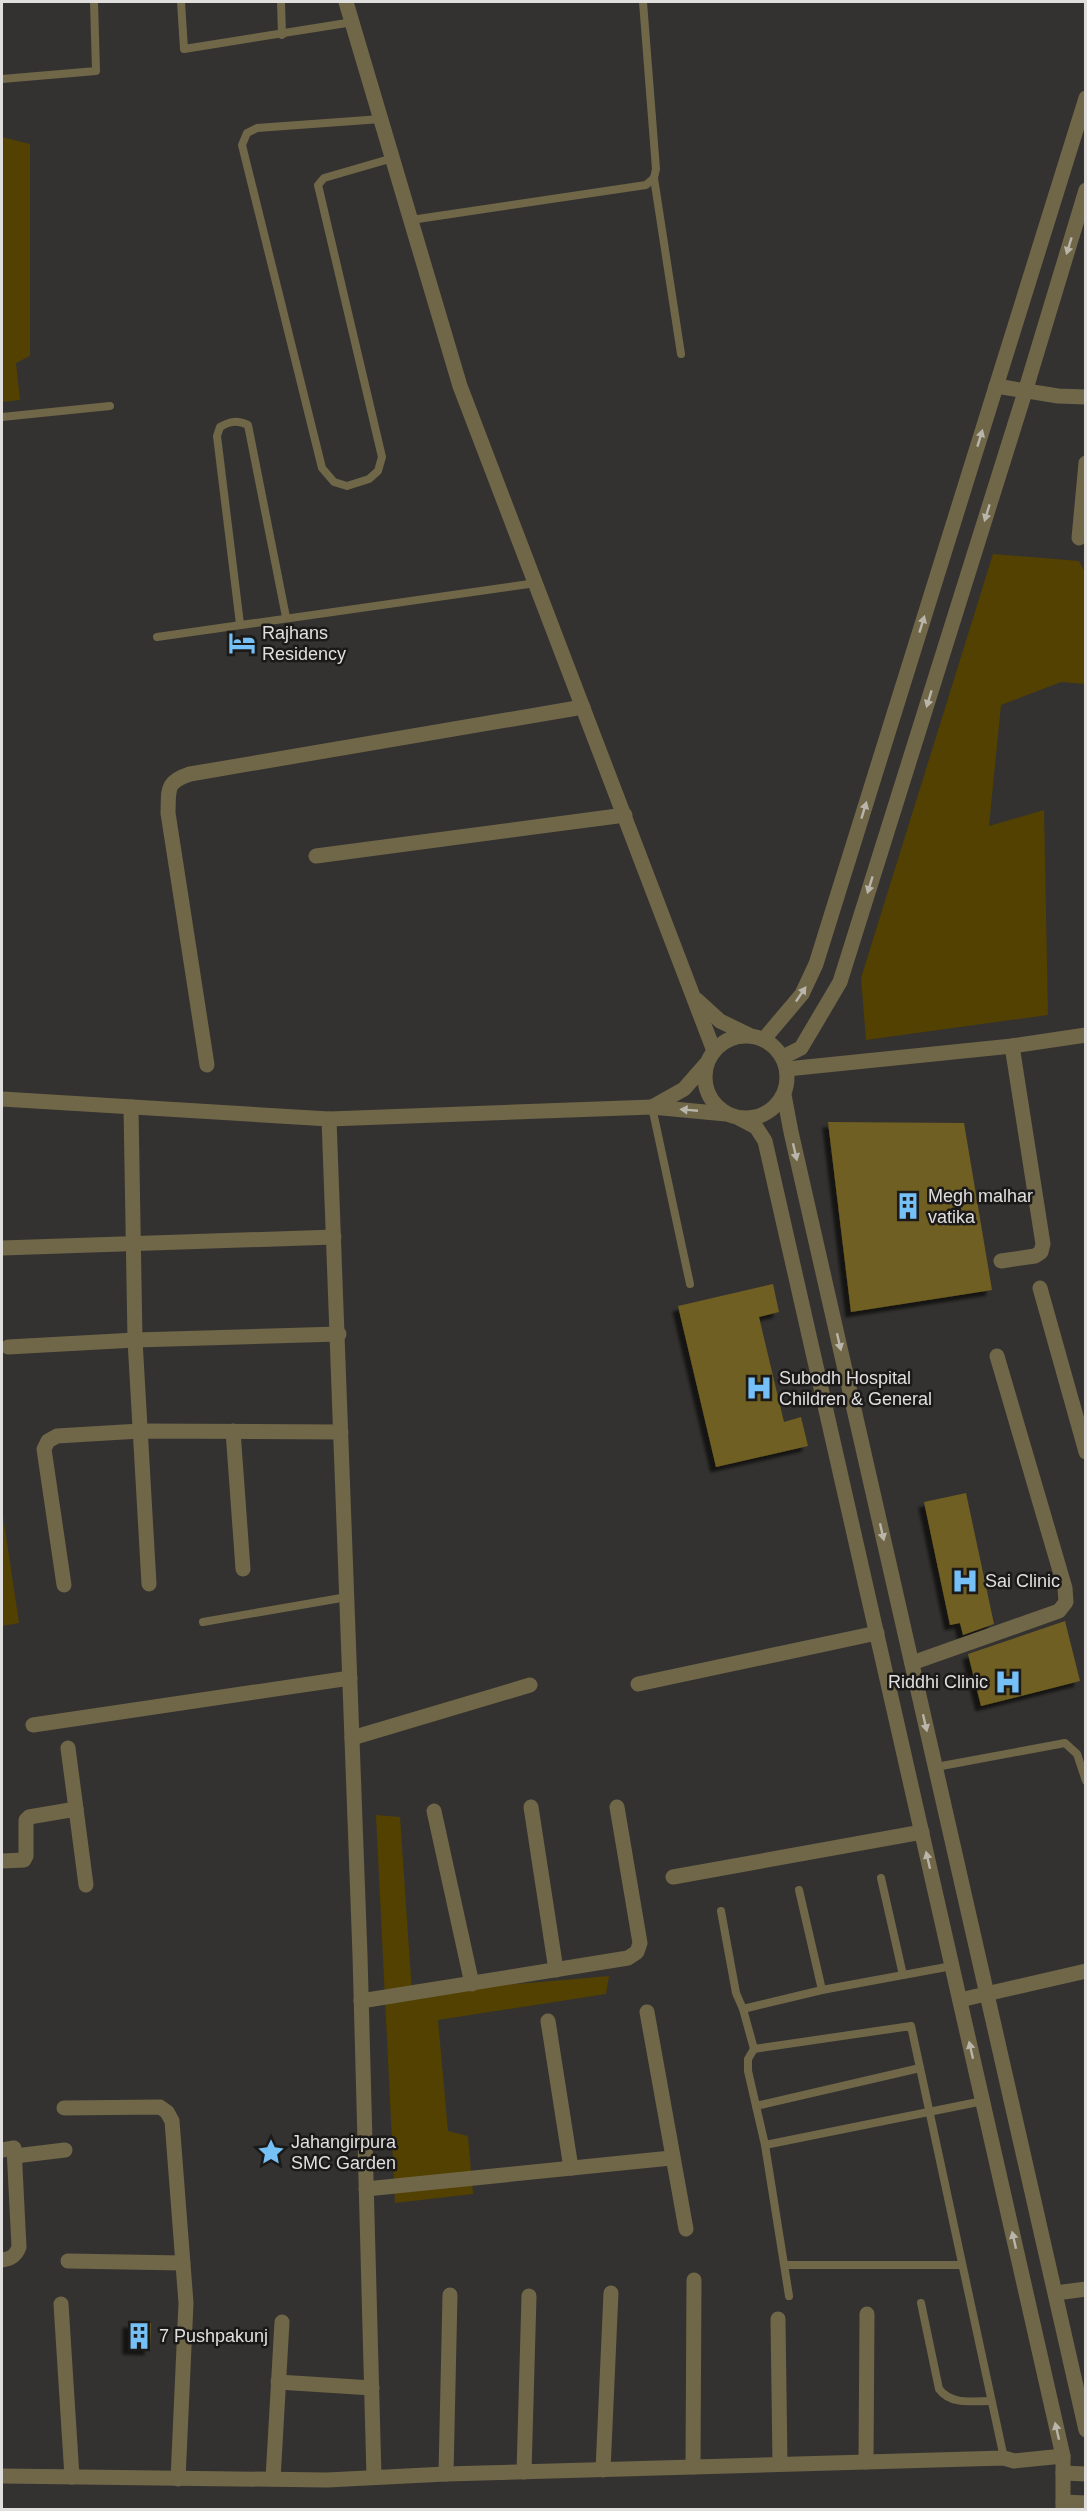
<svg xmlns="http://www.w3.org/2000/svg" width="1087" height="2511" viewBox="0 0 1087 2511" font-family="Arial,sans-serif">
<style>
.green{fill:#524100}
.building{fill:#705e21;filter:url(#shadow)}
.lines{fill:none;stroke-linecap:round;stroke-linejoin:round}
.service{stroke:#706648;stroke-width:8}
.minor{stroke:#706648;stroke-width:15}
.tertiary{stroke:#706648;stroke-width:15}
.oneway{fill:#b9b5aa}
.labels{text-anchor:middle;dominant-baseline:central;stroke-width:5;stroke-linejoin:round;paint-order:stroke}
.poi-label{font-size:18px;fill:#e0dfde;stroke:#1b1a19;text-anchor:start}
</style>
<defs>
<filter id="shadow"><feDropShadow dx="-5.5" dy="5.5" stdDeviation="1.5" flood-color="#0009"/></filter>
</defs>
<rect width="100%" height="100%" fill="#333230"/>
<!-- green -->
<g class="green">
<path d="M 2,137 L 30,144 L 30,356 L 16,363 L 20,400 L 2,402 Z"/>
<path d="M 993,554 L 1079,561 L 1085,572 L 1085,684 L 1061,682 L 1001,705 L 989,826 L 1044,810 L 1048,1015 L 866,1040 L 861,978 Z"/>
<path d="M 2,1509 L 19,1623 L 2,1626 Z"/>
<path d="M 376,1815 L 400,1817 L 412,1993 L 609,1976 L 606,1994 L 438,2020 L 448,2131 L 468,2136 L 473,2194 L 395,2203 Z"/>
</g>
<!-- building -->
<g class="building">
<path d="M 828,1122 L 964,1123 L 992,1290 L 851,1312 Z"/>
<path d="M 773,1284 L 779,1312 L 759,1317 L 784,1422 L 801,1417 L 808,1446 L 716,1467 L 678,1306 Z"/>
<path d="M 966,1493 L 994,1624 L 963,1635 L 960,1623 L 950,1625 L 924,1502 Z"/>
<path d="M 1065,1621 L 1080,1681 L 981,1706 L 968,1654 Z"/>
<path d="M 128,2322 L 151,2323 L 150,2350 L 128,2349 Z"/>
</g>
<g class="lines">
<!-- service -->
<g class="service">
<path d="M 181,2 L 184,49 L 353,22"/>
<path d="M 281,2 L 282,35"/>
<path d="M 2,79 L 96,71 L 94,2"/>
<path d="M 381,119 L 257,128 L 247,133 L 242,145 L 322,468 L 334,482 L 347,486 L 369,479 L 378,471 L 382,457 L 318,185 L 324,178 L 393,158"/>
<path d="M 654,178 L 681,354"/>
<path d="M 411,220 L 646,185 L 654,178 L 656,169 L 643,2"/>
<path d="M 2,417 L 110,406"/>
<path d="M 240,624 L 217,436 L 220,427 C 230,421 238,420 248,425 L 286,617"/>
<path d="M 157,637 L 536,583"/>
<path d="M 652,1107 L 690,1284"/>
<path d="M 203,1622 L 347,1597"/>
<path d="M 936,1767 L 1065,1743 L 1077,1754 L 1086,1781"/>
<path d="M 881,1878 L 903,1975"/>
<path d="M 799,1890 L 822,1990"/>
<path d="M 721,1911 L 736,1993 L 743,2009 L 822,1990 L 952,1966"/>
<path d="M 743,2009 L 754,2049"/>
<path d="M 756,2106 L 920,2068"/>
<path d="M 765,2145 L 983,2101"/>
<path d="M 785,2265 L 962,2265"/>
<path d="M 789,2296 L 765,2145 L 748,2071 L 748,2059 L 754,2049 L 911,2026 L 1004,2458"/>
<path d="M 921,2303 L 939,2389 C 951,2405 972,2401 991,2401"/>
</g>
<!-- minor -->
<g class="minor">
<path d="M 996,386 L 1058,396 L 1086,397"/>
<path d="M 1079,538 L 1086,463"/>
<path d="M 316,856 L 625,815"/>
<path d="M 207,1065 L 168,813 C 169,790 165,782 190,774 L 583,707"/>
<path d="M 787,1069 L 1012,1046 L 1086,1035"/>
<path d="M 131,1107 L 135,1340 L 149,1584"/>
<path d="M 329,1119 L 360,1955 L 374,2477"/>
<path d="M 2,1248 L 334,1237"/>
<path d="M 1001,1261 L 1035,1256 L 1041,1252 L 1043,1244 L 1012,1046"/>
<path d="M 1040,1288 L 1086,1452"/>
<path d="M 8,1347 L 135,1340 L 339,1334"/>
<path d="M 233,1431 L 243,1569"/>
<path d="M 64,1585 L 44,1449 L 48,1441 L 57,1436 L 140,1431 L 341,1432"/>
<path d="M 912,1663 L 1059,1611 L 1066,1602 L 1065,1588 L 997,1356"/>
<path d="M 638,1684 L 877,1633"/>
<path d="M 33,1725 L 350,1678"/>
<path d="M 352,1738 L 530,1685"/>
<path d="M 68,1748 L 86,1885"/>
<path d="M 531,1807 L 556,1970"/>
<path d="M 434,1811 L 472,1984"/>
<path d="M 2,1861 L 24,1860 L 26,1856 L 26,1820 L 29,1817 L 76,1809"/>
<path d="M 673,1877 L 922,1832"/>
<path d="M 960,2000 L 1086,1971"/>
<path d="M 361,2001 L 628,1958 L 637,1952 L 640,1943 L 617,1807"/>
<path d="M 647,2012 L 686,2229"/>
<path d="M 548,2021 L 571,2168"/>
<path d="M 64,2108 L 160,2107 L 167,2112 L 172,2121 L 186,2303 L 178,2479"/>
<path d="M 2,2150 L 14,2148 L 19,2247 C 16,2256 11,2259 2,2260"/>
<path d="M 15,2156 L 65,2150"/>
<path d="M 366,2189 L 671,2158"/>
<path d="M 68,2261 L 183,2263"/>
<path d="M 1056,2293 L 1086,2289"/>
<path d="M 61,2304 L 72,2477"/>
<path d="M 778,2319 L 780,2464"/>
<path d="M 278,2382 L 372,2388"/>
<path d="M 866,2462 L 867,2314"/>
<path d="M 693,2467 L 694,2280"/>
<path d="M 603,2470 L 611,2293"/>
<path d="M 524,2472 L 529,2296"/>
<path d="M 1063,2473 L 1086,2474"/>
<path d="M 446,2474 L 450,2295"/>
<path d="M 2,2476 L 327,2480 L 446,2474 L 1004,2458 L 1014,2461 L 1063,2456"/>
<path d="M 273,2479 L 282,2322"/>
<path d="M 1063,2502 L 1086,2503"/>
</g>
<!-- tertiary -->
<g class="tertiary">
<path d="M 346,2 L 460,386 L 714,1051"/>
<path d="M 697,1000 L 720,1021 L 751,1036"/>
<circle cx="746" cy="1077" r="41"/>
<path d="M 764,1039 L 802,994 L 816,964 L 1086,98"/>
<path d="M 783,1057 L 801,1048 L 840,982 L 1025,392 L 1086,190"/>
<path d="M 784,1095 L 791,1132 L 1086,2430"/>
<path d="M 2,1099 L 329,1119 L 652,1107 L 726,1114"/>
<path d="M 652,1107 L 684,1089 L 706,1064"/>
<path d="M 739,1118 L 756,1127 L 765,1141 L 1063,2456 L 1063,2510"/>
</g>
</g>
<!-- one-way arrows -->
<defs><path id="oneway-solid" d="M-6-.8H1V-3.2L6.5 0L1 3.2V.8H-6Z" transform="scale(1.5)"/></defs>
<g class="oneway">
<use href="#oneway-solid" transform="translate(1069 246) rotate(107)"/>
<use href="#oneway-solid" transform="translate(980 438) rotate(-73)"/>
<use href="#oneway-solid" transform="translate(987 513) rotate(107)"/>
<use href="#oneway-solid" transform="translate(922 624) rotate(-73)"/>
<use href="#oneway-solid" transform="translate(929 699) rotate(107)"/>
<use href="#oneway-solid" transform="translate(864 810) rotate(-73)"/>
<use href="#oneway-solid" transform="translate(870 885) rotate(107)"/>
<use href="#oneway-solid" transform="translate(801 994) rotate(-56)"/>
<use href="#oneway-solid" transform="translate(689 1110) rotate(-175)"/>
<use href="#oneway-solid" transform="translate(795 1152) rotate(77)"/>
<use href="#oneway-solid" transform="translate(839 1342) rotate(77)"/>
<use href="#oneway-solid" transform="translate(882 1532) rotate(77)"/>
<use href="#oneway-solid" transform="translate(925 1723) rotate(77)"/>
<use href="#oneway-solid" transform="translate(928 1860) rotate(-103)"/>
<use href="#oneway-solid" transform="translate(971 2050) rotate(-103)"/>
<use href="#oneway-solid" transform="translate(1014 2240) rotate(-103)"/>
<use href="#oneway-solid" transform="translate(1057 2431) rotate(-103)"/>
</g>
<!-- icons -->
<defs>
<symbol id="hotel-bare" viewBox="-9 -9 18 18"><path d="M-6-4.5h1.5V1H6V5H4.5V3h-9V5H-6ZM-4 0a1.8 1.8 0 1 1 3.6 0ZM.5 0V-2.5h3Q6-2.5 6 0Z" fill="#75c0f6" stroke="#1b1a19" stroke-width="2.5" paint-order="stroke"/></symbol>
<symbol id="building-bare" viewBox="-9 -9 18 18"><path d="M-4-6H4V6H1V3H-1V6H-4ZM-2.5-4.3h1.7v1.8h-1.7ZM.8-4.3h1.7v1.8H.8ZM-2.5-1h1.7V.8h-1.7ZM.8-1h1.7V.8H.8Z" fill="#75c0f6" stroke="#1b1a19" stroke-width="2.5" paint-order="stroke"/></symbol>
<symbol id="hospital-bare" viewBox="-9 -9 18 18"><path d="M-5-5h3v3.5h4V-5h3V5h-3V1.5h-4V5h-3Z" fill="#75c0f6" stroke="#1b1a19" stroke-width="2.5" paint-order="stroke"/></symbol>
<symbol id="sight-bare" viewBox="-9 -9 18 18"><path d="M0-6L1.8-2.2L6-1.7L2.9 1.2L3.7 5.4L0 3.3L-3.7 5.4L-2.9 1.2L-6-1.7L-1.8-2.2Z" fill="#75c0f6" stroke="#1b1a19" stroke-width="2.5" paint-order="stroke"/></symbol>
</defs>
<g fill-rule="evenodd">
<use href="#hotel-bare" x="223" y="624" width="38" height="38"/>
<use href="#building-bare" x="889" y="1187" width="38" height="38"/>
<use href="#hospital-bare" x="740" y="1369" width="38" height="38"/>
<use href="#hospital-bare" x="946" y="1562" width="38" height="38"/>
<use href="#hospital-bare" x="989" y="1663" width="38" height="38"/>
<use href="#sight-bare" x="252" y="2133" width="38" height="38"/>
<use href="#building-bare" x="120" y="2317" width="38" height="38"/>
</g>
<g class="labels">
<!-- poi labels -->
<g class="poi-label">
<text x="262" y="633">Rajhans<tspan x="262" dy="21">Residency</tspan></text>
<text x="928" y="1196">Megh malhar<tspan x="928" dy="21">vatika</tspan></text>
<text x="779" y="1378">Subodh Hospital<tspan x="779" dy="21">Children &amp; General</tspan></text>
<text x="985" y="1581">Sai Clinic</text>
<text x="988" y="1682" text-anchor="end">Riddhi Clinic</text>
<text x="291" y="2142">Jahangirpura<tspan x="291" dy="21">SMC Garden</tspan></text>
<text x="159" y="2336">7 Pushpakunj</text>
</g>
</g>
<!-- border -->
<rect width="1087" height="2511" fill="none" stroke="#e0dfde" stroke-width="6"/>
</svg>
